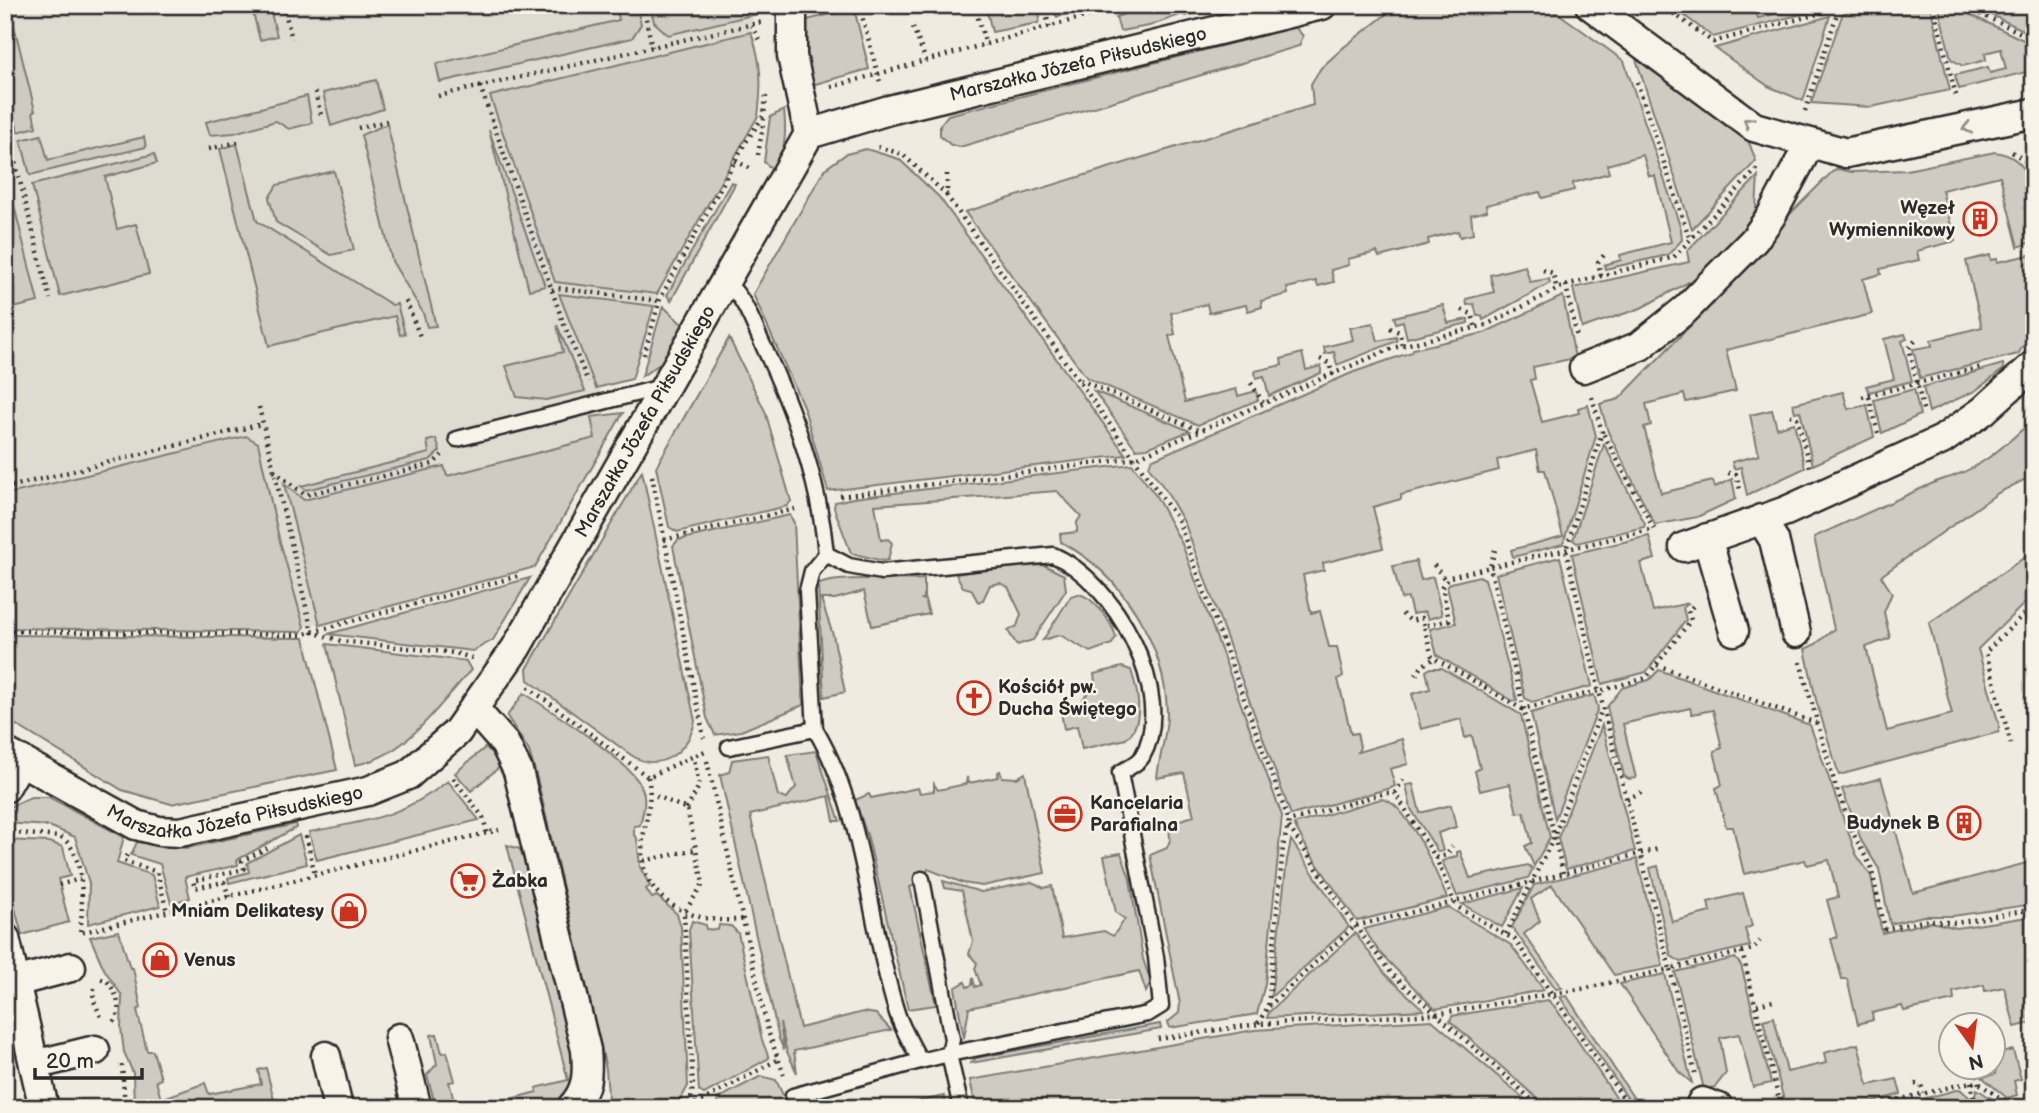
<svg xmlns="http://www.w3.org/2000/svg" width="2039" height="1113" viewBox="0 0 2039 1113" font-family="'Balsamiq Sans',sans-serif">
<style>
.built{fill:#dedbd1}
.green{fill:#cfcbc2;stroke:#7d7b76;stroke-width:2}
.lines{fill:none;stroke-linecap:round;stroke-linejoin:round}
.lane-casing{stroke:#2b2b2b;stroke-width:19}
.street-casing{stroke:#2b2b2b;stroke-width:33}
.path{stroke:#2b2b2b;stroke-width:4.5;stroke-dasharray:2 5;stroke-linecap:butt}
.lane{stroke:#f7f3e8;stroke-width:14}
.street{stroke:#f7f3e8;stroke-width:28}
.oneway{stroke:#918f8a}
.labels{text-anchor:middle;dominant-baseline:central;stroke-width:5;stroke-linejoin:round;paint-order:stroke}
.street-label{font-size:19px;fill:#2b2b2b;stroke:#f7f3e8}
.poi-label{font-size:19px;font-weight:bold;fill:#2b2b2b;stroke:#f7f3e8;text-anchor:start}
</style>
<rect width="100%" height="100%" fill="#efebe0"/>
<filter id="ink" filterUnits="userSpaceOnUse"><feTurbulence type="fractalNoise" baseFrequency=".0143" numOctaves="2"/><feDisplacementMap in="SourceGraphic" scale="14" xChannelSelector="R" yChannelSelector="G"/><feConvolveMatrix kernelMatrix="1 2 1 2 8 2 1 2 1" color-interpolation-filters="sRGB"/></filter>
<g filter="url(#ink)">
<!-- built -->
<path class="built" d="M 5,5 L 754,5 L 751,32 L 629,379 L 600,387 L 604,416 L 620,415 L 533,563 L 304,627 L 5,623 Z"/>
<!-- green -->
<g class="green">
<path d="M 5,5 L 9,5 L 35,111 L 33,112 L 36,127 L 18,132 L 5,77 Z"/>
<path d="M 251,5 L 269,5 L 277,36 L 260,40 Z"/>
<path d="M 616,5 L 636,5 L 641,24 L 632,38 L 440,82 L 436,64 L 619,20 Z"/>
<path d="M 650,5 L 774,5 L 774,10 L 668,35 L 654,22 Z"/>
<path d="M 1007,5 L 1037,5 L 1040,18 L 1038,23 L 992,32 L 987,11 Z"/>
<path d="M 1051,5 L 1099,5 L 1057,17 Z"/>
<path d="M 1148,5 L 1176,5 L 1180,15 L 1149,26 L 1120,31 L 1116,17 Z"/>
<path d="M 1182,5 L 1223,5 L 1185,16 Z"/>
<path d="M 1398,5 L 1547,5 L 1624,61 L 1681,229 L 1682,240 L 1668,255 L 1605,269 L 1604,265 L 1621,260 L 1620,255 L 1671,242 L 1655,176 L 1649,176 L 1643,155 L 1607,165 L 1609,173 L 1573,183 L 1574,190 L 1542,198 L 1540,192 L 1486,205 L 1487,211 L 1471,215 L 1473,234 L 1460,237 L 1458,231 L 1428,239 L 1429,244 L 1379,257 L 1377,252 L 1348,259 L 1349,265 L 1331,270 L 1334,282 L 1318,286 L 1316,281 L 1287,288 L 1288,294 L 1261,301 L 1262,307 L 1248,311 L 1246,305 L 1209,313 L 1207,304 L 1171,313 L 1175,334 L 1169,336 L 1185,402 L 1236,389 L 1238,396 L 1256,391 L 1258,400 L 1198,425 L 1087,378 L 965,212 L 1313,105 L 1311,84 L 1321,68 L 1344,47 Z"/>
<path d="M 1670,5 L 1754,5 L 1758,18 L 1808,6 L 1810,12 L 1713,37 Z"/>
<path d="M 1873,5 L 1930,5 L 1950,90 L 1871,107 L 1811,103 L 1843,13 Z"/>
<path d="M 1938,5 L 1950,5 L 2034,45 L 2034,70 L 1959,89 L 1955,75 L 1988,67 L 1990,73 L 2006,69 L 2001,49 L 1985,53 L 1986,60 L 1963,66 L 1951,59 Z"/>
<path d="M 1970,5 L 2034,5 L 2034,35 Z"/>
<path d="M 854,8 L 869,69 L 815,84 C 802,66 804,41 803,21 Z"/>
<path d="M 1830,16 L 1803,101 L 1768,86 L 1715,48 Z"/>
<path d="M 1292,28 L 1296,28 L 1303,36 L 1299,46 L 960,147 L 951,145 L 940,136 L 940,125 L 948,115 Z"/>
<path d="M 751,32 C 762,62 762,85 758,116 L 657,294 L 555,282 L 490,96 Z"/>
<path d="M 1636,59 L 1748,140 L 1756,161 L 1692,229 Z"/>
<path d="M 376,80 L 383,109 L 331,126 L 323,93 Z"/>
<path d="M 307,96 L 312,123 L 289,129 L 276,121 L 234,133 L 210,135 L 206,122 Z"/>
<path d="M 784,110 C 786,129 787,154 772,169 L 764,162 L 770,117 Z"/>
<path d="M 387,124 L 436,326 L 427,327 L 423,313 L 392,261 L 361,135 Z"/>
<path d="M 489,130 L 545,286 L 529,290 Z"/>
<path d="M 41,135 L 48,160 L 144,137 L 146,147 L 30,175 L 21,140 Z"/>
<path d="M 237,144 L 257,221 L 392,305 L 397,304 L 405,334 L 400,335 L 395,316 L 269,346 L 220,149 Z"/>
<path d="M 866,149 L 899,159 L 939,197 L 1126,455 L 828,491 L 804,408 L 753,294 L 825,169 L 846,154 Z"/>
<path d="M 1995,152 C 2039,158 2034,206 2034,241 L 2018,247 L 2000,176 L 1942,190 L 1955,241 L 1917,251 L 1919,260 L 1880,269 L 1881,274 L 1863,279 L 1872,314 L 1726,350 L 1736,391 L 1686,402 L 1684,394 L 1646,404 L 1651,425 L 1644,427 L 1661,493 L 1713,481 L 1715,487 L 1732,479 L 1736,499 L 1697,517 L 1655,525 L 1608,432 L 1600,404 L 1619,399 L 1730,285 L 1786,218 L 1832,172 L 1838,169 L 1852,172 L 1907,170 Z"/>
<path d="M 154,154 L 157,163 L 105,177 L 117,229 L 136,224 L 149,274 L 60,296 L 32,185 Z"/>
<path d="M 5,169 L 38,302 L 5,310 Z"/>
<path d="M 334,171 L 354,250 L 331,255 L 276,222 L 269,198 L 277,185 Z"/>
<path d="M 1758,176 L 1756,208 L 1752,219 L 1701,280 L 1698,277 L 1641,308 L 1582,328 L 1573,288 L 1689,262 L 1687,251 Z"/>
<path d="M 731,182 L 735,184 L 671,301 L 667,295 Z"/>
<path d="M 2034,254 L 2034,329 L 2018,354 L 1920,378 L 1913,349 L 1932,346 L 1931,340 L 1982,327 L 1966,261 L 1990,255 L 1991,260 L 1997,259 L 1997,262 Z"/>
<path d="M 1525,266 L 1530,282 L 1549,279 L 1550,283 L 1483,320 L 1482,316 L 1477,316 L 1474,304 L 1467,305 L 1466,299 L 1494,292 L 1490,275 Z"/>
<path d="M 559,294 L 654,306 L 632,379 L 596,388 Z"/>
<path d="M 1563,296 L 1575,358 L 1533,367 L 1535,379 L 1530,380 L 1542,422 L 1579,413 L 1578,408 L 1588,405 L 1596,436 L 1563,544 L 1513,557 L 1511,550 L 1563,536 L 1545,470 L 1540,470 L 1536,450 L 1497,460 L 1499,470 L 1401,495 L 1401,499 L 1373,507 L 1383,548 L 1323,563 L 1324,570 L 1303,575 L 1311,613 L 1320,611 L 1329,647 L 1337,647 L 1343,676 L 1338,679 L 1351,734 L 1357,733 L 1360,747 L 1358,752 L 1402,739 L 1408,764 L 1390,769 L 1395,786 L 1391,788 L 1291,815 L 1185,524 L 1165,489 L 1149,467 L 1151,460 L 1354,372 L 1412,352 L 1413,349 L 1484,333 Z"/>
<path d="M 1443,305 L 1448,323 L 1468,319 L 1468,323 L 1407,338 L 1403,321 L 1396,323 L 1394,317 Z"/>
<path d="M 663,306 L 684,326 L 664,361 L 642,376 Z"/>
<path d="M 1373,323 L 1378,341 L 1396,337 L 1397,341 L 1337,365 L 1334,352 L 1325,354 L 1324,347 L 1353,340 L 1350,328 Z"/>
<path d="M 557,325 L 585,391 L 546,400 L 517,397 L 506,366 L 563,352 Z"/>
<path d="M 1905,334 L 1907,339 L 1902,341 L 1912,381 L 1869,392 L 1866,386 L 1894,379 L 1884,339 Z"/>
<path d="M 729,338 L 765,411 L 791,501 L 787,506 L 677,532 L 669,527 L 656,467 Z"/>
<path d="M 1302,353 L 1306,370 L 1321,366 L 1321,373 L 1269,396 L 1264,376 L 1256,378 L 1255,371 L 1282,365 L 1281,359 Z"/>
<path d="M 2003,364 L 2004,369 L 1975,391 L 1929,412 L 1923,387 Z"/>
<path d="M 1914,389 L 1920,415 L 1882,433 L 1874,400 Z"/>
<path d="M 1094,391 L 1190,431 L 1147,448 L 1136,449 Z"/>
<path d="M 1843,392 L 1848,409 L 1867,405 L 1874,437 L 1813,465 L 1800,411 L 1795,412 L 1793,404 Z"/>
<path d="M 1772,410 L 1777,428 L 1794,423 L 1805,468 L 1747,495 L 1741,467 L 1734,469 L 1732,462 L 1759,455 L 1750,415 Z"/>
<path d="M 623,413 L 535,567 L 320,625 L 284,484 L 304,500 L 444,466 L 447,476 L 595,438 L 591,417 Z"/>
<path d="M 2034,419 L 2034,475 L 1998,493 L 1881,576 L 1892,593 L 1884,612 L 1890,638 L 1866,647 L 1887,731 L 1952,714 L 1929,623 L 2034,551 L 2034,594 L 1978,649 L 1999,725 L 1999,732 L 1839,775 L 1816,700 L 1805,649 L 1816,644 L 1834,629 L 1814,537 L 1940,480 C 1980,471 2005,445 2034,419 Z"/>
<path d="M 246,436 L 258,443 L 279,538 L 304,627 L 301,632 L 5,628 L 5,495 Z"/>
<path d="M 436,439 L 440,451 L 430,460 L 306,490 L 301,486 L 429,453 L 427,441 Z"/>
<path d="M 1604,444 L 1645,524 L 1644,527 L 1577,543 L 1573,540 Z"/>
<path d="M 1132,464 L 1156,496 L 1182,544 L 1282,816 L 1265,984 L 1257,1014 L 1170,1028 L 1168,1022 L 1179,1013 L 1180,1004 L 1150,855 L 1167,848 L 1170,840 L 1169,823 L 1194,816 L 1184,773 L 1157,778 C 1159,756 1167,736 1167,714 C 1166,645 1122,574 1061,542 L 1060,534 L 1077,532 L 1077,522 L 1081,516 L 1057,491 L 875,505 L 881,540 L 888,539 L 892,543 L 888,560 L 883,561 L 851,553 L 834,508 L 835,502 L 853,498 Z"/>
<path d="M 642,471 L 695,721 C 689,752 659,774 631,755 L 528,680 L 527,669 Z"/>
<path d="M 790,515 L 794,523 L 803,705 L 741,731 L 715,735 L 707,718 L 673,546 L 678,540 Z"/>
<path d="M 1649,536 L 1655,559 L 1641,563 L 1653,611 L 1689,603 L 1683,608 L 1686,620 L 1646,672 L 1602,684 L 1572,554 Z"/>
<path d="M 1560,557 L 1592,686 L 1532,702 L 1525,698 L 1496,574 Z"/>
<path d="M 1416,561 L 1421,580 L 1433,577 L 1442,615 L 1428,619 L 1425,612 L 1412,614 L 1408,598 L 1401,599 L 1393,566 Z"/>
<path d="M 1044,565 L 1064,575 L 1066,590 L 1033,640 L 1017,645 L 1008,631 L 1017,626 L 1021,614 L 1008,587 L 1000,583 L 990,585 L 983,600 L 978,602 L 971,589 L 963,587 L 956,574 L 1006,566 Z"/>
<path d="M 1479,576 L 1485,579 L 1517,700 L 1513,701 L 1437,655 L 1430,629 L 1456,623 L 1447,587 L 1451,583 Z"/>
<path d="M 530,578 L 493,640 L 473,651 L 328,634 Z"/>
<path d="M 924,579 L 924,598 L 922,599 L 925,600 L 929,614 L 872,626 L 864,591 L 835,599 L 821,599 L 833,635 L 845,692 L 824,697 L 818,585 C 832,575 903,581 924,579 Z"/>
<path d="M 1078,594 C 1093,596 1112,622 1116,637 L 1112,644 L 1090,652 L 1060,635 L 1043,640 L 1071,596 Z"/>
<path d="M 5,635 L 304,638 L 337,770 L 171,804 L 122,790 L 5,718 Z"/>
<path d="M 327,644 L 466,661 L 471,670 C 437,707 407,756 355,765 Z"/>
<path d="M 1122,667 L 1131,670 C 1138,691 1145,723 1126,739 L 1082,749 L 1077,726 L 1064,729 L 1061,712 L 1077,708 L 1095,682 L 1094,674 Z"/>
<path d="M 1431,668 L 1442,668 L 1521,715 L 1550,837 L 1534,866 L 1525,846 L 1532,843 L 1524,812 L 1517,813 L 1510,784 L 1480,791 L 1475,771 L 1480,768 L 1472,736 L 1465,738 L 1461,719 L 1421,729 L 1412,694 L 1430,689 L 1426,671 Z"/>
<path d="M 1659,670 L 1810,725 L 1856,854 L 1871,876 L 1882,933 L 1931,922 L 1957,928 L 2034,916 L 2034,1022 L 2015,1027 L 2004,987 L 1985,991 L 1984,985 L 1953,992 L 1954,1000 L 1904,1011 L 1902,1006 L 1872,1013 L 1873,1020 L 1858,1024 L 1847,979 L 1842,979 L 1831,939 L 1837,937 L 1827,900 L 1838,897 L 1829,860 L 1807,865 L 1805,860 L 1744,874 L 1733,827 L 1726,827 L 1716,788 L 1722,785 L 1714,751 L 1722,748 L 1713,710 L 1692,714 L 1690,708 L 1623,724 L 1636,778 L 1629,779 L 1624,776 L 1607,707 L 1622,688 L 1649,680 Z"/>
<path d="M 524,693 C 551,711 631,761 642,788 C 647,799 643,813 640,825 L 634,826 L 634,835 L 637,838 L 640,867 L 650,886 L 646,889 L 652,898 L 657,896 L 677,914 L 681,927 L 688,1086 L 676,1108 L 603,1108 L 608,1095 L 606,1069 L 537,778 L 529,751 L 507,716 Z"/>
<path d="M 1594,695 L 1598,708 L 1555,819 L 1531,713 Z"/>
<path d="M 1602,725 L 1635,851 L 1566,869 L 1558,838 Z"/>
<path d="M 486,747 L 502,765 L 471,791 L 455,773 Z"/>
<path d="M 816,751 L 840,821 L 834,821 L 829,796 L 750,815 L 800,1028 L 863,1012 L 876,1014 L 891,1030 L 794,1051 L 797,1073 L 787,1052 L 780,1023 L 784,1050 L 779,1039 L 720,775 L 729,772 L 732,760 L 768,755 L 778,796 L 786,799 L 796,787 L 787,755 Z"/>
<path d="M 1000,771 L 1002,777 L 1017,778 L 1025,773 L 1045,873 L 982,886 L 963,883 L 928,869 L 926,875 L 915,882 L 916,885 L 910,887 L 936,1005 L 908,1009 L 868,838 L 855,800 L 869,794 L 871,798 L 918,788 L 920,793 L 934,791 L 934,784 L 938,790 L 966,784 L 967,777 L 969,783 L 998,777 L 998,772 Z"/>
<path d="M 1881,778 L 1913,893 L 2034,861 L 2034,904 L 1953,916 L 1923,916 L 1890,924 L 1879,869 L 1862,842 L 1842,789 Z"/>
<path d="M 448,781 L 479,820 L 317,860 L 309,832 C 366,821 401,818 448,781 Z"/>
<path d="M 1413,784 L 1420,813 L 1451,805 L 1456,827 L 1438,833 L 1443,851 L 1438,852 L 1411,809 L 1406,785 Z"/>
<path d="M 31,797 L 49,797 L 124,837 L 117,863 L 152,875 L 160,906 L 88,924 L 89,883 L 75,837 L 49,826 L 5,823 L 9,807 Z"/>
<path d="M 1381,799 C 1407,800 1438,877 1447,898 L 1357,921 L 1309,852 L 1294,824 Z"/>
<path d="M 296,824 L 297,827 L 237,860 L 238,865 L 185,877 L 190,898 L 171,903 L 160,864 L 131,855 L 137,842 L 187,848 Z"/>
<path d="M 299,835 L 307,864 L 229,883 L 228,878 L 249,872 L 247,863 Z"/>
<path d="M 5,840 L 49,842 L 63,847 L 70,876 L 58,879 L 69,922 L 22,935 L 5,871 Z"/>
<path d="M 1291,840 L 1349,927 L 1271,997 L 1287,860 Z"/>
<path d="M 507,845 L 520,849 L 526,866 L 575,1066 C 571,1082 568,1099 552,1106 L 487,1108 L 486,1105 L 537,1092 L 536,1088 L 568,1080 Z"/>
<path d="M 1460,851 L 1470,878 L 1528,865 L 1533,869 L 1528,878 L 1457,896 L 1442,861 L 1457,856 L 1457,852 Z"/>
<path d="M 1121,853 L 1130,879 L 1143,959 L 1151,982 L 1146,992 L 1139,971 L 969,1008 L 964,1038 L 955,988 L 965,982 L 967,987 L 972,985 L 973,978 L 975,987 L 981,985 L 975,969 L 977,963 L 969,954 L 973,941 L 962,891 L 945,888 L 943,881 L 981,892 L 1032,882 L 1044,888 L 1052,886 L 1062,938 L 1104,931 L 1113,936 L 1125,919 L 1116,913 L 1104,856 Z"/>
<path d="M 1637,859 L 1663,966 L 1614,975 L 1552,885 L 1531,899 L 1540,921 L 1524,934 L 1562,988 L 1556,989 L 1512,927 L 1534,885 Z"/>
<path d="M 1658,866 L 1672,922 L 1710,912 L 1708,902 L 1743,893 L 1752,926 L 1745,929 L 1750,946 L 1681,962 L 1671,956 L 1650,868 Z"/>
<path d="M 1523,888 L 1502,927 L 1462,904 Z"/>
<path d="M 1448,907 L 1511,945 L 1544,990 L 1435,1009 L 1380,953 L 1364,929 Z"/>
<path d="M 692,921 L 706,925 L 706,929 L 718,930 L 719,925 L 731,926 L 738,933 L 762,1040 L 769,1058 L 704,1094 L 699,1091 L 689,930 Z"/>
<path d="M 119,931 L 130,968 L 133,968 L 141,1008 L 137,1010 L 147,1051 L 153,1051 L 161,1079 L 156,1081 L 161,1099 L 205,1083 L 209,1094 L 261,1084 L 258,1070 L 266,1068 L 276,1108 L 134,1108 L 133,1073 L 124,1052 L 121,1028 L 122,996 L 104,969 L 90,937 Z"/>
<path d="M 1355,933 L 1386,975 L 1424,1010 L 1267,1018 L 1269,1012 Z"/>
<path d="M 1735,958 L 1741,965 L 1771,1083 L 1753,1087 L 1739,1034 L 1720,1038 L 1726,1073 L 1715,1087 L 1704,1089 L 1675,972 Z"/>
<path d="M 1665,974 L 1688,1068 L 1692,1083 L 1679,1072 L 1620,984 Z"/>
<path d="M 1567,996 L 1640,1108 L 1634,1108 L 1560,997 Z"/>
<path d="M 1548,1000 L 1555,1007 L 1623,1108 L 1548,1108 L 1450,1021 L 1452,1016 Z"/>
<path d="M 1774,1017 L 1787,1072 L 1826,1063 L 1824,1053 L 1858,1044 L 1868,1085 L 1897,1079 L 1901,1094 L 1851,1108 L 1786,1108 L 1763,1020 Z"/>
<path d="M 1432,1020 L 1535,1108 L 976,1108 L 970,1080 L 1254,1030 Z"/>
<path d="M 1160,1024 L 1161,1029 L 971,1063 L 976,1058 Z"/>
<path d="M 437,1034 L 442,1053 L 447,1052 L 455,1081 L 449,1082 L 455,1105 L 475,1101 L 476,1108 L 439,1108 L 434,1100 L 427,1075 L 437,1064 L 431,1035 Z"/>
<path d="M 2013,1050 L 2021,1079 L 2014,1081 L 2017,1095 L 2007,1098 L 1982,1077 L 1996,1074 L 1994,1055 Z"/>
<path d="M 761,1076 L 776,1080 L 789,1108 L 720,1108 L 717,1099 Z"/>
<path d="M 1960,1089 L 1969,1097 L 1972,1108 L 1885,1108 L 1911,1101 L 1920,1103 L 1922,1099 Z"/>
<path d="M 1977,1089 L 2006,1108 L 1978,1108 L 1975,1095 Z"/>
<path d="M 944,1096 L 947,1108 L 889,1108 Z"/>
</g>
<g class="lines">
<defs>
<g id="lane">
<path d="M 727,283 C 745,299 752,321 762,343 C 794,411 819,479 826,554 L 812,571 L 807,591 L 815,729 C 866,815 867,919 897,1013 C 902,1029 913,1046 920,1061 L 949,1054 L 952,1039 L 922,879"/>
<path d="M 457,439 L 666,386"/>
<path d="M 826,554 L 849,566 L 882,572 L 1053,555 C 1113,580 1178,694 1142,757 C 1138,764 1127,768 1120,773 L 1156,957 L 1161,1006 L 1148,1014 L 949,1054 L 961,1108"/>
<path d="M 729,747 L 815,729"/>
<path d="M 797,1108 L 793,1096 L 920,1061"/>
</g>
<g id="street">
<path d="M 792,5 L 792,56 L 809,134"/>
<path d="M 1590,5 L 1754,127 L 1846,153 L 2034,113"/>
<path d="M 1584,368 L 1640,346 L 1686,309 L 1754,240 L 1771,216 L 1810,143"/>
<path d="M 1761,519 L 1774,540 L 1796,633"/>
<path d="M 1707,538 L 1734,631"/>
<path d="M 1684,547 L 1786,511 L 1942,440 L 1983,411 L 2034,365"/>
<path d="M 475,710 L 505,744 L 518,771 L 586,1050 C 588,1073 588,1090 571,1108"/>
<path id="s1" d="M 5,752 L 136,825 L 159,831 L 180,832 L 368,791 L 408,775 L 457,732 L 516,648 L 809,134 L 889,110 L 1322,5"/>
<path d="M 5,788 L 21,760"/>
<path d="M 5,938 L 44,1108"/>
<path d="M 15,982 L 71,967"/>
<path d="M 399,1038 L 417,1108"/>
<path d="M 326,1056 L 338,1108"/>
<path d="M 34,1065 L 95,1050"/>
<path d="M 1700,1108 L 1702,1102 L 1719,1108"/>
</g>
</defs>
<!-- lane casing -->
<use href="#lane" class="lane-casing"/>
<!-- street casing -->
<use href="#street" class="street-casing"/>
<!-- path -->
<g class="path">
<path d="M 283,5 L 292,39"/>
<path d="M 643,5 L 652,47"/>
<path d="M 859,5 L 880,82"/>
<path d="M 1043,5 L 1050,28"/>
<path d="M 1662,5 L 1713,42 L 1851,5"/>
<path d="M 1933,5 L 1957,99"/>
<path d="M 1961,5 L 2034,39"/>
<path d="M 824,9 L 840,5"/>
<path d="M 976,11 L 986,45"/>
<path d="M 752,25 L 759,40"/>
<path d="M 913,27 L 926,61"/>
<path d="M 1637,82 L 1690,240"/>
<path d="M 480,86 L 563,322 L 588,382"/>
<path d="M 831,87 L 1127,5"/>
<path d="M 315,92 L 321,115"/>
<path d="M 438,96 L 762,22"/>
<path d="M 1805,111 L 1839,8"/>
<path d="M 5,122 L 50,299"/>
<path d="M 358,128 L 387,121"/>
<path d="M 878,147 L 902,154 L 947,195"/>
<path d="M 209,149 L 238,142"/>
<path d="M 2012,152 L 2026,161 L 2034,176"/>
<path d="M 758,155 L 764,119"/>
<path d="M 735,161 L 752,169"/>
<path d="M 947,174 L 947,196 L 1178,520 L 1289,821"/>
<path d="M 1543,270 L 1553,273 L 1557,290"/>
<path d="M 1601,276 L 1598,262 L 1604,255"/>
<path d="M 1566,285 L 1577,338"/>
<path d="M 552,290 L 557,288 L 659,301"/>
<path d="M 406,301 L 421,339"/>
<path d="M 1462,310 L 1472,314 L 1476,329"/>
<path d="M 1390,328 L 1399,332 L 1403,345"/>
<path d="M 1915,341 L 1909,348 L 1924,413"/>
<path d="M 644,355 L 660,299 L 742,148 L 764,115 L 766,96"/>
<path d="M 1320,359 L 1329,363 L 1333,375"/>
<path d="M 1080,380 L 1201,431"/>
<path d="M 1251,383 L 1265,406"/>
<path d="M 1592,397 L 1602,432 L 1566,550 L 1599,691 L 1646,678 L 1691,620 L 1688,611 L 1695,604"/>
<path d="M 1862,397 L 1982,367"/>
<path d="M 1869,397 L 1878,433"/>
<path d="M 259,407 L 312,632 L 341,641 L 455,653 L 472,658"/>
<path d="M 1790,415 L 1797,418 L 1810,467"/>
<path d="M 274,471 L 305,495 L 433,464 L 442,455"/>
<path d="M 1728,473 L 1736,474 L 1741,493"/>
<path d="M 652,476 L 704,738"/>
<path d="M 5,488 L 262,424"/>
<path d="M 840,496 L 1136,458 L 1393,348 L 1486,325 L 1566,285 L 1674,257 L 1757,169"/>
<path d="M 664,540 L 795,509"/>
<path d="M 1495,550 L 1490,567 L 1450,577 L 1442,587 L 1449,620 L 1424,626 L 1432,657 L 1522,709 L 1599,691 L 1670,969 L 1742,952 L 1781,1108"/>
<path d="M 1434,565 L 1446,581"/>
<path d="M 1402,614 L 1411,621 L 1422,618 L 1424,626"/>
<path d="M 5,631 L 301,635 L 522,575"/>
<path d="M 1800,662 L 1835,784 L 1853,833 L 1871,867 L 1885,929 L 1927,920 L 1956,923 L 2034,909"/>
<path d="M 1657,665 L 1816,723"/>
<path d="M 1416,675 L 1423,665 L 1435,658"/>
<path d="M 528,687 L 648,777 L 705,751"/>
<path d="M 2011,744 L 1986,652 L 2034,604"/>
<path d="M 707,761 L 768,1031 L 784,1075"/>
<path d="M 648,777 C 654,803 642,826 642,853 C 643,904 700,926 743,919"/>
<path d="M 453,778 L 483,817 L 487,833"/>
<path d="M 1395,793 L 1403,780"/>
<path d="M 1627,799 L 1644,791"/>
<path d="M 687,809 L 699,786 L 694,758"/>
<path d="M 1289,827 L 1355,926 L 1393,975 L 1541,1108"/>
<path d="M 5,832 L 60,837 C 86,849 83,909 80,933 L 499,830"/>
<path d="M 306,836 L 315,875"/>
<path d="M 127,855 L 124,861 L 157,872 L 167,912"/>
<path d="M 1436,858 L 1447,855 L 1452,846"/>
<path d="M 644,861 L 696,849 L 687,809 L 652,794"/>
<path d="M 1563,873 L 1490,567 L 1654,529 L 1603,433"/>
<path d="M 59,885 L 80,879"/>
<path d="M 229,897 L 224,882 L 195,888 L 193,881 L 244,869 L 242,861 L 267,848"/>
<path d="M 1506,934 L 1554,837 L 1602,709"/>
<path d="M 1742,952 L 1753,949 L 1760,941"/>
<path d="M 101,979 L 107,981 C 117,993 124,1011 112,1023"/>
<path d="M 94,988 L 93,999 L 102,1019"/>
<path d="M 1757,1005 L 1773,1001"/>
<path d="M 1258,1023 L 1268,1007 L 1283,847 L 1289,821 L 1385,793 L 1395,793 L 1436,858 L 1454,902 L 1355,926 L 1268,1007"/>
<path d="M 1158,1039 L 1258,1024 L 1436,1014 L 1587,988 L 1670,969 L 1695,1073"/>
<path d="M 122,1065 L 125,1108"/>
<path d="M 1976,1068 L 1979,1084"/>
<path d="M 1971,1082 L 1975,1108"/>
<path d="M 1915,1084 L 1921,1085 L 1924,1093"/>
<path d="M 695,1104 L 691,1099 L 693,1086 L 684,913 L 703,884 L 696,849"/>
<path d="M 689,1108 L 777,1060"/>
<path d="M 1630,1108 L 1515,940 L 1459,908 L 1454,902 L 1658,849"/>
<path d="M 1864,1108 L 1971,1082 L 1980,1084 L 2015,1108"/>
<path d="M 2026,1108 L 2029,1096"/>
</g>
<!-- lane -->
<use href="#lane" class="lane"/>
<!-- street -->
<use href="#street" class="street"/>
</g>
<!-- one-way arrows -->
<defs><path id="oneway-chevron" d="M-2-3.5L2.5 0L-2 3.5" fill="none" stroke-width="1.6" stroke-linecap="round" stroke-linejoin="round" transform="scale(1.75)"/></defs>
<g class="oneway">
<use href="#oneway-chevron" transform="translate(1748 122) rotate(-147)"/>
<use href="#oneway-chevron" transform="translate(1967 128) rotate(168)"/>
</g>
</g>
<!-- icons -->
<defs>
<symbol id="building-ring" viewBox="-11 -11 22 22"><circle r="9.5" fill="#f7f3e8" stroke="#c8321e" stroke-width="1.5"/><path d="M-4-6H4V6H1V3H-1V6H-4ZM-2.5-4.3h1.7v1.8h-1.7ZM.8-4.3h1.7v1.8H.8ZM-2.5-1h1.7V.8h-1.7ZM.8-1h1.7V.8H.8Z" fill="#c8321e"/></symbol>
<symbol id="church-ring" viewBox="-11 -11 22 22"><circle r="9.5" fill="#f7f3e8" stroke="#c8321e" stroke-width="1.5"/><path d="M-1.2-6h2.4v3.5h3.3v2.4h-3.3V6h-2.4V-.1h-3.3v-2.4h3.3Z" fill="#c8321e"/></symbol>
<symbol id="office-ring" viewBox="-11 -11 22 22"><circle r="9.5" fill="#f7f3e8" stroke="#c8321e" stroke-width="1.5"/><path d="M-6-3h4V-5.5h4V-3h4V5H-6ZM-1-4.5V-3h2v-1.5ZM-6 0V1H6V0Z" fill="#c8321e"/></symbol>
<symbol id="supermarket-ring" viewBox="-11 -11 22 22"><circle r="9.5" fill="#f7f3e8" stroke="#c8321e" stroke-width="1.5"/><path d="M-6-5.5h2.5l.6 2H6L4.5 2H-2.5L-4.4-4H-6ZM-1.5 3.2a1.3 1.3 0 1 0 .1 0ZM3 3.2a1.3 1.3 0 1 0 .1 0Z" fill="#c8321e"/></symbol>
<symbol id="shop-ring" viewBox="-11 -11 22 22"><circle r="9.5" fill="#f7f3e8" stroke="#c8321e" stroke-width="1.5"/><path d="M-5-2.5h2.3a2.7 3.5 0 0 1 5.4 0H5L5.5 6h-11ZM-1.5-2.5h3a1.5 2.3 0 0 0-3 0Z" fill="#c8321e"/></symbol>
</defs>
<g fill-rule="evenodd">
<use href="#building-ring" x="1961" y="200" width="38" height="38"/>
<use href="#church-ring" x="955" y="679" width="38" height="38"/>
<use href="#office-ring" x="1046" y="795" width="38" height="38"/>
<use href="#building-ring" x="1945" y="804" width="38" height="38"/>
<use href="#supermarket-ring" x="449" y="862" width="38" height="38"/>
<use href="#shop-ring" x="330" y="892" width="38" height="38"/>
<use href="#shop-ring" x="141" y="941" width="38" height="38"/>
</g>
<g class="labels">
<!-- street labels -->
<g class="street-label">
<text stroke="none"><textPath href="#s1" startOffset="1468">Marszałka Józefa Piłsudskiego</textPath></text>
<text stroke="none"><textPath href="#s1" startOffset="859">Marszałka Józefa Piłsudskiego</textPath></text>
<text stroke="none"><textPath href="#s1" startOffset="250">Marszałka Józefa Piłsudskiego</textPath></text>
</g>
<!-- poi labels -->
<g class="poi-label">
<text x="1955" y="208" text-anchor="end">Węzeł<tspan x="1955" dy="22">Wymiennikowy</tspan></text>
<text x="998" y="687">Kościół pw.<tspan x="998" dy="22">Ducha Świętego</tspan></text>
<text x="1090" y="803">Kancelaria<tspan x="1090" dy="22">Parafialna</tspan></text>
<text x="1940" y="823" text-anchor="end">Budynek B</text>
<text x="492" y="881">Żabka</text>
<text x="324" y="911" text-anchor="end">Mniam Delikatesy</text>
<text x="184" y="960">Venus</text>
</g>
</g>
<!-- margin -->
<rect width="2039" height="1113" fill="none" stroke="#f7f3e8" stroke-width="28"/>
<rect x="14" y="14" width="2011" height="1085" fill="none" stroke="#2b2b2b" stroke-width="2.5" filter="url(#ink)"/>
<!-- north arrow -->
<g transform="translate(1972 1046) rotate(166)"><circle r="33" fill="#f7f3e8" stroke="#a5a39c" stroke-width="2"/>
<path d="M0-5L12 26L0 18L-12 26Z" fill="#c8321e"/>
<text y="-10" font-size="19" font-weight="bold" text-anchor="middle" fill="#2b2b2b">N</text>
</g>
<!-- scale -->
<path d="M35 1068v10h107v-10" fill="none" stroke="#2b2b2b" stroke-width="3.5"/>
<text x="46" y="1068" font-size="21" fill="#2b2b2b" stroke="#f7f3e8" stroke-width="5" paint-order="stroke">20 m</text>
</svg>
